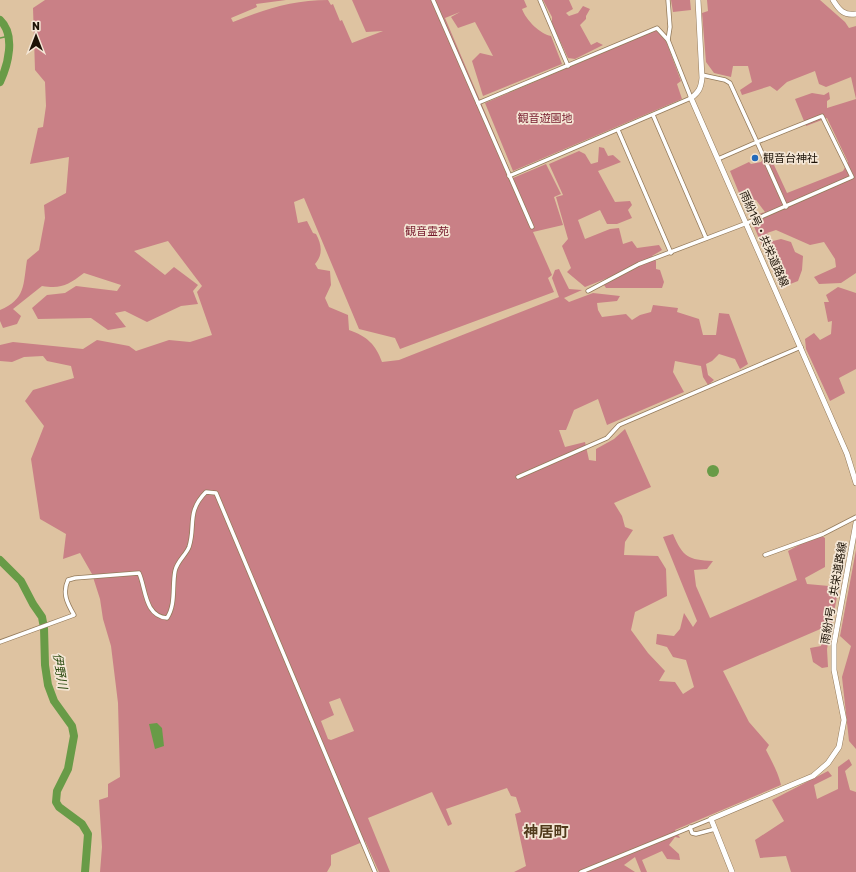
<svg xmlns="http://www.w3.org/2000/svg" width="856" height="872" viewBox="0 0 856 872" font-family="Rubik,'Noto Sans JP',sans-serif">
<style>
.green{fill:#c98086;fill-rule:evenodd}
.water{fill:#689b47}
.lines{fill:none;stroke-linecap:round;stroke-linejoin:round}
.stream{stroke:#689b47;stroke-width:1.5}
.river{stroke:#689b47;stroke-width:8}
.street-casing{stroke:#937a5a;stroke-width:5}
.secondary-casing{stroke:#937a5a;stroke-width:6}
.street{stroke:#fff;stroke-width:3.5}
.secondary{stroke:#fff;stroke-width:5}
.poi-dot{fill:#236aba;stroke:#f4e6d5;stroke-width:1.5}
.labels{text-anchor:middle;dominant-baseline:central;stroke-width:3.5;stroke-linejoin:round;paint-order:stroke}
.park-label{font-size:11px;fill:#74172a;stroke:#f4e6d5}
.poi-label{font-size:11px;fill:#1c1206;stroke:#f4e6d5;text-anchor:start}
.street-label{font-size:11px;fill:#1c1206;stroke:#f4e6d5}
.water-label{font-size:12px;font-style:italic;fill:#294a0f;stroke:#f4e6d5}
.district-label{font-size:15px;font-weight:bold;fill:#503a1b;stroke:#f4e6d5}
</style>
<rect width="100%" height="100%" fill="#dec3a1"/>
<!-- green -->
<g class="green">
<path d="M 45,0 L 286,0 L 256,4 L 257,7 L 231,18 L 233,22 C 265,9 293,0 328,0 L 331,5 L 333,4 L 340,21 L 342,20 L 352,43 L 383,31 L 366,32 L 352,0 L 524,0 L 527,7 L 522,9 C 526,20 540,34 551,36 L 562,64 L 483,96 L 472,61 L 480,53 L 493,56 L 475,22 L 458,28 L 451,17 L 460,12 L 445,18 L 513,178 L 546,164 L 561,194 L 554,197 L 563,225 L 533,232 L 552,275 L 548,278 L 554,292 L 400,349 L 395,338 L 359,329 L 304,198 L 294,202 L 298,223 L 307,221 L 313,233 L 316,234 C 322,245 323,255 315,264 L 318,269 L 330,271 L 331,285 L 325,298 L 329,307 L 348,315 L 349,330 C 367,336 376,345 382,362 L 399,360 L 559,297 L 552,278 L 555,270 L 559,269 L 569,289 L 582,290 L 564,298 L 569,302 L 593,293 L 620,296 L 617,301 L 597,303 L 598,310 L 602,317 L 626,314 L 632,320 L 640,315 L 651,312 L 653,305 L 678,308 L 677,312 L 699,319 L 703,335 L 716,335 L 719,313 L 729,314 L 748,364 L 740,369 L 735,359 L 719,354 L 712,361 L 706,364 L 708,375 L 714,380 L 708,385 L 703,377 L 701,366 L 675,361 L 673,372 L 684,392 L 607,425 L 598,399 L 574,410 L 566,430 L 559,430 L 565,447 L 585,442 L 589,460 L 596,461 L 596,449 L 614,439 L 625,429 L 651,487 L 614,503 L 622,516 L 625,527 L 633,530 L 625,542 L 624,555 L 658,556 L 666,569 L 667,596 L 635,612 L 631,630 L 648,653 L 665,671 L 659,681 L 675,682 L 683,694 L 694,687 L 686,660 L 673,657 L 667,647 L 656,644 L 657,634 L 674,636 L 680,629 L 684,613 L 693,627 L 697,621 L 663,537 L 673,534 C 683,557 688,560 713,561 L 707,569 L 694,570 L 696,586 L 710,618 L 797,580 L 788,551 L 819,534 L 825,538 L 825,567 L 805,578 L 807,584 L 829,586 L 840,581 L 827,649 L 828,667 L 822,668 L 813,662 L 810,648 L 821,646 L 825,627 L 723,671 L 749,722 L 769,745 L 766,750 C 772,762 778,772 781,785 L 675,830 L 680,838 L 675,837 L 669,845 L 679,854 L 680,860 L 667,859 L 662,851 L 642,860 L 647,872 L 641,872 L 635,857 L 624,865 L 635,872 L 514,872 L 526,866 L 515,814 L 521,812 L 516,797 L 511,796 L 507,788 L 446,809 L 452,824 L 448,826 L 432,792 L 368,818 L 390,872 L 379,872 L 365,841 L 331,855 L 331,865 L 327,872 L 100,872 L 102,847 L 99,800 L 108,797 L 108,784 L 120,777 L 118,703 L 111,646 L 103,619 L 100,599 L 92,574 L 80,553 L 63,559 L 66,534 L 40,519 L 31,459 L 44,426 L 25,401 L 33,390 L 74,378 L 71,366 L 47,361 L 43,356 L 24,357 L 12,362 L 0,361 L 0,345 L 13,342 L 83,349 L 97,340 L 129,346 L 136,351 L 169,340 L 190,342 L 212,335 L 197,292 L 202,286 L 168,241 L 134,251 L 165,275 L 174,267 L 198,285 L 193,291 L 198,304 L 181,306 L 147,322 L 125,311 L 115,313 L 126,327 L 108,330 L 91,318 L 38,319 L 32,308 L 47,295 L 65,293 L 76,286 L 117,291 L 121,285 L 84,273 C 68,285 62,289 42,286 L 13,309 L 21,316 L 17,324 L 3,328 L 0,321 L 0,310 C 26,299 23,285 27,260 L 39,250 L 45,218 L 44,205 L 66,193 L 69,157 L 30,164 L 38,128 L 43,127 L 46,106 L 45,82 L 35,70 L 33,8 ZM 340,698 L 354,731 L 331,740 L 328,739 L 321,721 L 334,715 L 329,702 Z"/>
<path d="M 543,0 L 569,0 L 573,9 L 566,13 L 569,16 L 578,13 L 583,6 L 590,9 L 586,16 L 586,19 L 580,25 L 591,45 L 597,42 L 603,45 L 575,59 L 568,58 L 552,24 L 552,17 Z"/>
<path d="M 671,0 L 690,0 L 691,10 L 673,12 Z"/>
<path d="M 707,0 L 820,0 L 845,22 L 849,28 L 856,26 L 856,99 L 851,77 L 826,87 L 819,84 L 815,71 L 787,82 L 777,91 L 770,86 L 742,95 L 740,90 L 752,82 L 748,66 L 733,66 L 731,77 L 714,73 L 706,62 L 702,13 L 708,11 Z"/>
<path d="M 656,30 L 666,41 L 681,81 L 677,84 L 682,99 L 513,171 L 485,103 Z"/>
<path d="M 829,92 L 830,99 L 827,101 L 827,108 L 856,99 L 856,273 L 841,283 L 819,284 L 814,277 L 836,267 L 835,259 L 824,242 L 810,245 L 776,230 L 767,233 L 773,241 L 781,239 L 791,242 L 795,252 L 803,256 L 802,270 L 798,281 L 780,288 L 750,217 L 765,212 L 756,200 L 744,205 L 730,171 L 749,162 L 751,164 L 761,162 L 768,152 L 787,193 L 843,171 L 848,162 L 827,118 L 806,126 L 795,99 L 812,93 L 824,95 Z"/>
<path d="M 599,147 L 604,148 L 608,156 L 613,155 L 621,162 L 598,171 L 615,202 L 630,201 L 632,205 L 628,210 L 632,218 L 617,224 L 607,224 L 600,210 L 578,220 L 585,239 L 610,229 L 619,228 L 623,244 L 632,241 L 637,248 L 659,245 L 662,250 L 652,256 L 656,261 L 656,269 L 660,270 L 664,282 L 662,288 L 606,288 L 604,285 L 623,272 L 585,287 L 567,272 L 571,268 L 562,246 L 568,239 L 556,197 L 563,195 L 549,164 L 579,151 L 585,154 L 591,164 L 598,162 Z"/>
<path d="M 838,287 L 856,293 L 856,369 L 839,378 L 845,393 L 830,401 L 806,349 L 805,339 L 814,333 L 820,340 L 831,334 L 832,321 L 828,322 L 824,302 L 829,302 L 826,295 Z"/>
<path d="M 856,550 L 856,749 L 849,741 L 842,677 L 851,646 L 840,636 Z"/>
<path d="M 849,759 L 852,765 L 845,771 L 850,790 L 856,792 L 856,872 L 791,872 L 786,856 L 760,858 L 755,840 L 784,821 L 772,800 L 828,771 L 832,776 L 814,785 L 817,799 L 838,789 L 838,767 Z"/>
</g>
<!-- water -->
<g class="water">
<circle cx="713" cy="471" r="6"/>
<path d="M 157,723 L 162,728 L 164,746 L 155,749 L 149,724 Z"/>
</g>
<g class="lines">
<!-- stream -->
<path class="stream" d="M 0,38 L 9,36"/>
<!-- river -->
<g class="river">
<path d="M 0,20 C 16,35 8,65 0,82"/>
<path d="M 0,560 L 21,581 L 33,604 L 42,617 L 44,628 L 45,665 L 48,685 L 54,701 L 72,726 L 74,736 L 68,769 L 57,791 L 56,802 L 59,807 L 82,824 L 88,834 L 85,872"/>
</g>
<defs>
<g id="street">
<path d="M 433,0 L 532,227"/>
<path d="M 540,0 L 568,66"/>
<path d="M 668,0 L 670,27 L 668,40"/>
<path d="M 702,75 L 725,80 L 730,83 L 757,142 L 718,159"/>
<path d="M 478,103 L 657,28 L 668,40 L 691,98 L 509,176"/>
<path d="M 653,115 L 706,238"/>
<path d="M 618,130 L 671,253"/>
<path d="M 588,291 L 639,264 L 747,223 L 852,177 L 822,116 L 757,142 L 786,207"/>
<path d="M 518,477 L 607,438 L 619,425 L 801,347"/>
<path d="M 765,555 L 823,534 L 856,517"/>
<path d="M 0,642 L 74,615 C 67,603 62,593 68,580 L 75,578 L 139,573 C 146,588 144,616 167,618 C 176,605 172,586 175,571 C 177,561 186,555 189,547 C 196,526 186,512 206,492 L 216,493 L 375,872"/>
<path d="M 690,827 L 692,833 L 696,834 L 715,829"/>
<path d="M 581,872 L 711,819"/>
</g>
<g id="secondary">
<path d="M 698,0 L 702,78 C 701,88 699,92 691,98 L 847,454 L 856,483"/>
<path d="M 833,0 C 839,10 844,16 856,14"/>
<path d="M 732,872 L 711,819 L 813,776 L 828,763 L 839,747 L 844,720 L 834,670 L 834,644 L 856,523"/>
</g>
</defs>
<!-- street casing -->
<use href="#street" class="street-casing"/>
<!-- secondary casing -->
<use href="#secondary" class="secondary-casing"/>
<!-- street -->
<use href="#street" class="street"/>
<!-- secondary -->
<use href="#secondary" class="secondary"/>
</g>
<!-- markers -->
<circle class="poi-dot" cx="755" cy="158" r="4"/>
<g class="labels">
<!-- park labels -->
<g class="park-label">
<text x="545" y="118">観音遊園地</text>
<text x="427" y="231">観音霊苑</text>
</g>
<!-- poi labels -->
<g class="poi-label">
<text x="763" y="158">観音台神社</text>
</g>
<!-- street labels -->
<g class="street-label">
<text transform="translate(764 239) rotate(66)">雨紛1号・共栄道路線</text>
<text transform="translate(834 593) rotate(-80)">雨紛1号・共栄道路線</text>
</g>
<!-- water labels -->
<g class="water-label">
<text transform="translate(60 671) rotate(81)">伊野川</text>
</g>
<!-- district labels -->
<g class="district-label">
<text x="546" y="832">神居町</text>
</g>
</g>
<!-- north arrow -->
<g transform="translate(36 36)" stroke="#f4e6d5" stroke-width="3" paint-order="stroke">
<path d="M0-3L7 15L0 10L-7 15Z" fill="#1c1206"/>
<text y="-6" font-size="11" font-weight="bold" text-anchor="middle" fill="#1c1206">N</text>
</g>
</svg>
